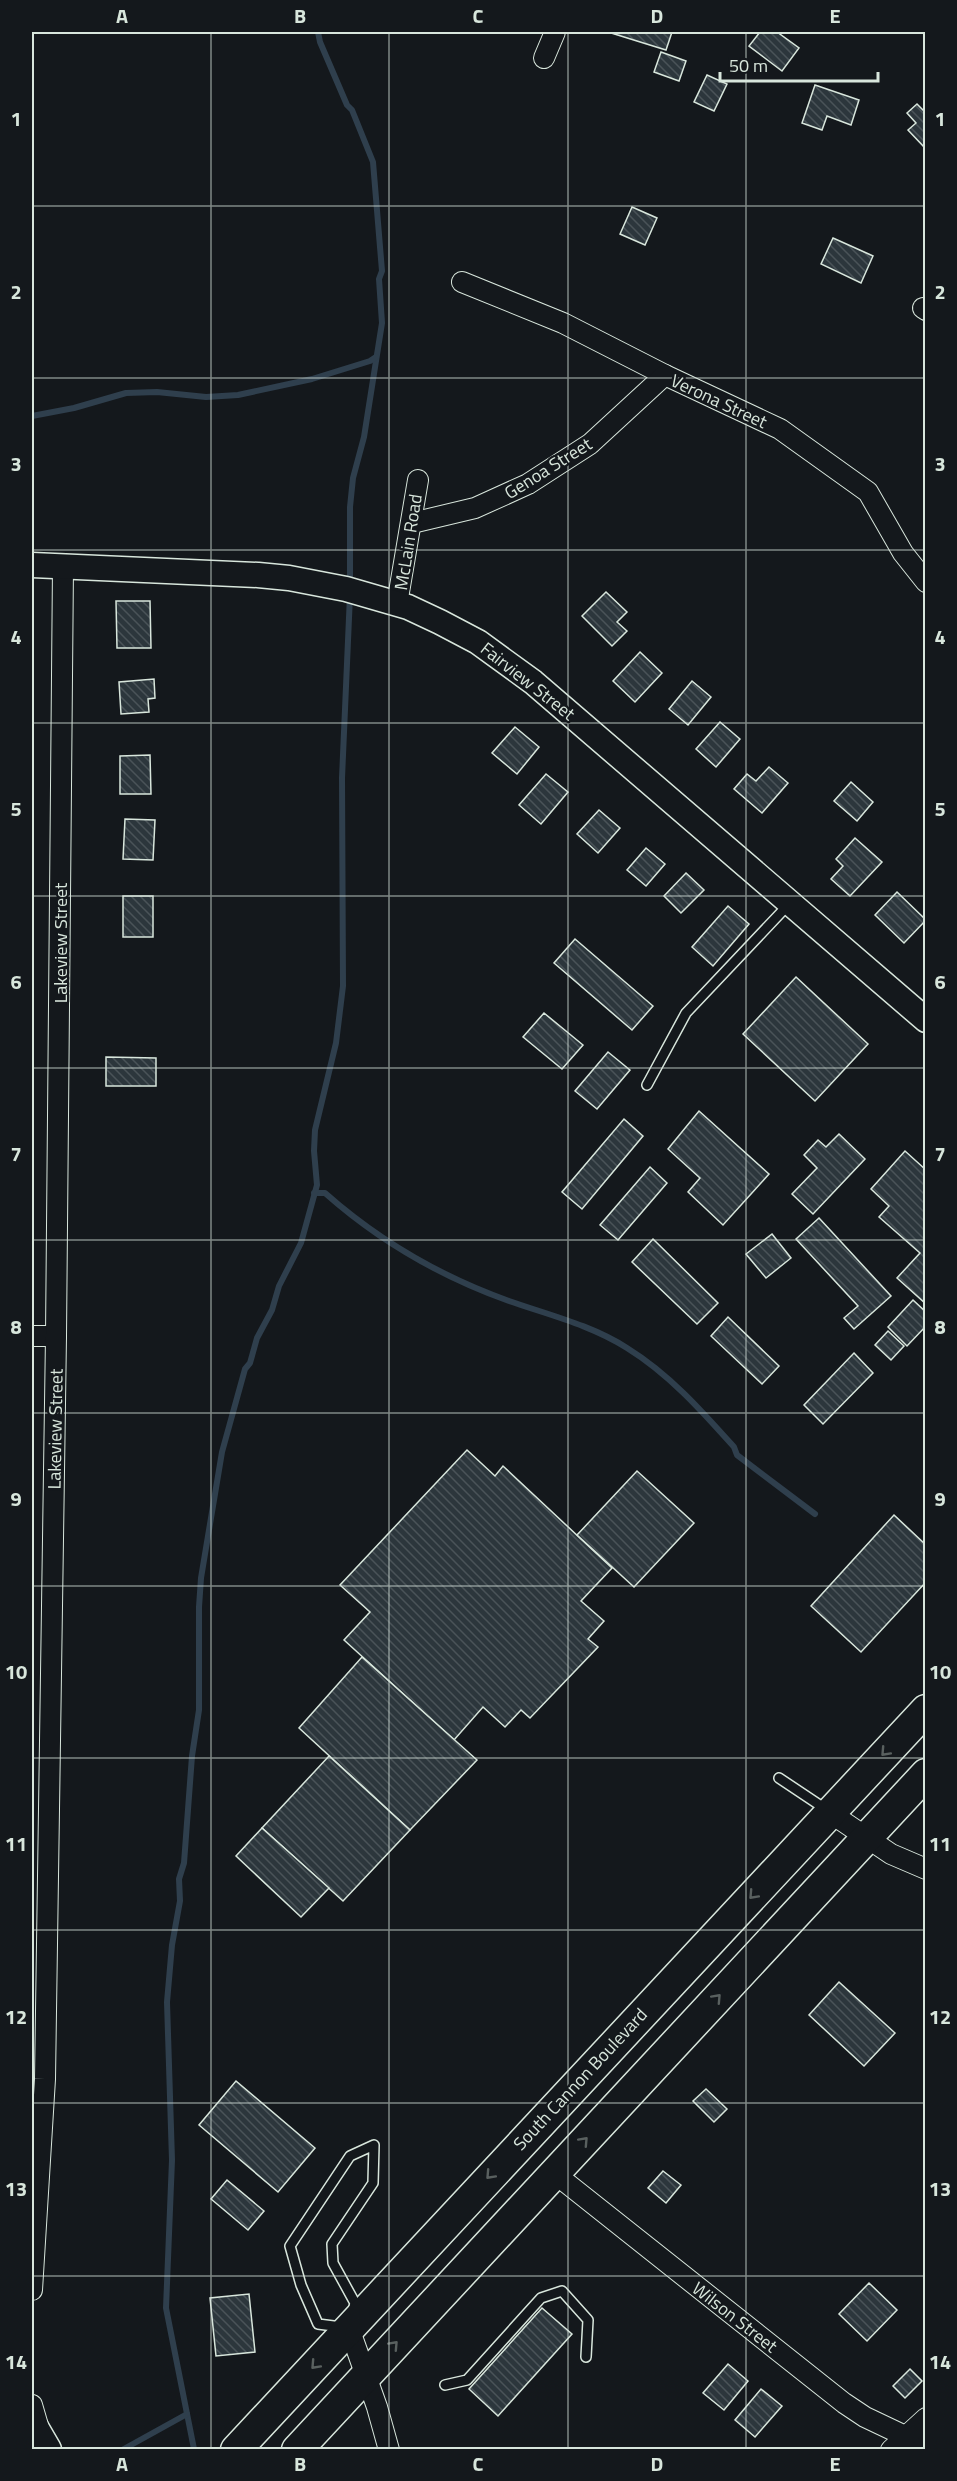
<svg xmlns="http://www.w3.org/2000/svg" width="957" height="2481" viewBox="0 0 957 2481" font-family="'Titillium Web',sans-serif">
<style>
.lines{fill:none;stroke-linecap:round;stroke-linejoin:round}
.stream{stroke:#2f3f4d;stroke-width:6}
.building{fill:url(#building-back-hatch);stroke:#d8e6dc;stroke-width:1.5}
.service-casing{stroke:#d8e6dc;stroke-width:12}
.minor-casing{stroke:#d8e6dc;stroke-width:22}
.tertiary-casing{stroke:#d8e6dc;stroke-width:27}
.primary-casing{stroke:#d8e6dc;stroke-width:33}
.service{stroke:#14181c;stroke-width:9}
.minor{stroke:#14181c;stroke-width:20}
.tertiary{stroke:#14181c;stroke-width:24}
.primary{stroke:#14181c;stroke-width:30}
.oneway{stroke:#59605f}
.grid{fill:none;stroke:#d8e6dc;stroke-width:1.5;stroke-opacity:0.55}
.labels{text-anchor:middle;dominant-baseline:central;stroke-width:4.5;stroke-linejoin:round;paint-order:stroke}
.street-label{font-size:18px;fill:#d8e6dc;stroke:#14181c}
.neatline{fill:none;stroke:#d8e6dc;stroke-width:2}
.grid-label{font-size:20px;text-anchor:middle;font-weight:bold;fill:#d8e6dc}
</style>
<defs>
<pattern id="building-back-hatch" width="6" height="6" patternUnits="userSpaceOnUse" patternTransform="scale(1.5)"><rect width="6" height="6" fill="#2c363c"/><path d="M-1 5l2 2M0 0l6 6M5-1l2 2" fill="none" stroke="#4a5358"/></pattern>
</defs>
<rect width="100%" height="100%" fill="#14181c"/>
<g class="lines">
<!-- stream -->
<g class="stream">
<path d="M 318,32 L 320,42 L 347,105 L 352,110 L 373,162 L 382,271 L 379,279 L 382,323 L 364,437 L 353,478 L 350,507 L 350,585"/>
<path d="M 32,416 L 74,408 L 126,393 L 157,392 L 206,397 L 238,395 L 312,379 L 370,361 L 376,357"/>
<path d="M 314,1193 L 325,1193 C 378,1240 442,1277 509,1301 C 549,1315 591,1325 627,1348 C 669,1374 701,1410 734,1447 L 737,1455 L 815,1514"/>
<path d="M 194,2449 L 166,2308 L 172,2160 L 167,2002 L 172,1945 L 180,1901 L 179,1879 L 184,1863 L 192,1756 L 199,1710 L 199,1607 L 201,1578 L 222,1452 L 245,1369 L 250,1363 L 257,1338 L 272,1310 L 279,1286 L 301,1243 L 317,1185 L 314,1151 L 315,1130 L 336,1043 L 343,986 L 342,778 L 350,595"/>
<path d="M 122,2450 L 187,2414"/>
</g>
</g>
<!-- building -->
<g class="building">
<path d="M 608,32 L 672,32 L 666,50 Z"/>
<path d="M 760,32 L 777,32 L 799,48 L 782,71 L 749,46 Z"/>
<path d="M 661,52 L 686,61 L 679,81 L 654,72 Z"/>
<path d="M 707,75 L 727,84 L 714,111 L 694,102 Z"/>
<path d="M 815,85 L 859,100 L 851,125 L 827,116 L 822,130 L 802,123 Z"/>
<path d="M 917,104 L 926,113 L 926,149 L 908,130 L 916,123 L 907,113 Z"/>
<path d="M 632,207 L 657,218 L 645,245 L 620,234 Z"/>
<path d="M 833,238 L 873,256 L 861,283 L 821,264 Z"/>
<path d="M 606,592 L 627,612 L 617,622 L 627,631 L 612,646 L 582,616 Z"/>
<path d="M 116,601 L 150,601 L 151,648 L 117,648 Z"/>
<path d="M 640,652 L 662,673 L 635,702 L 613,681 Z"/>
<path d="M 154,679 L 155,698 L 148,699 L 149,712 L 121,714 L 119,682 Z"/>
<path d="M 692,681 L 711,697 L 688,725 L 669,709 Z"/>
<path d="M 720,722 L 740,739 L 716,767 L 696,749 Z"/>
<path d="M 515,727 L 539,747 L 517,774 L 492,753 Z"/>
<path d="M 150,755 L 151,794 L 120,794 L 120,756 Z"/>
<path d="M 769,767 L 788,783 L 762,813 L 734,789 L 747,774 L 756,781 Z"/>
<path d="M 546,774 L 568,792 L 541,824 L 519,805 Z"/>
<path d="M 851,782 L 873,802 L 857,821 L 834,801 Z"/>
<path d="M 599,810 L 620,828 L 598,853 L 577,834 Z"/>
<path d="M 125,819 L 155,820 L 153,860 L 123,859 Z"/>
<path d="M 855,838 L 882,862 L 850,896 L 831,879 L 843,866 L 836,859 Z"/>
<path d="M 646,848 L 665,864 L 646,886 L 627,870 Z"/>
<path d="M 686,873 L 704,890 L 681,913 L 664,896 Z"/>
<path d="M 897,892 L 926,920 L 904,943 L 875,915 Z"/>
<rect x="123" y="896" width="30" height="41"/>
<path d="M 728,906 L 749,924 L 713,966 L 692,947 Z"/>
<path d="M 575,939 L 653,1006 L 632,1030 L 554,963 Z"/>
<path d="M 796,977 L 868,1044 L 815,1101 L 743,1034 Z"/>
<path d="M 544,1013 L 583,1045 L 562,1069 L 523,1037 Z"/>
<path d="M 608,1052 L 630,1070 L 597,1109 L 575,1091 Z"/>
<path d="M 106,1057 L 156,1058 L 156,1086 L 106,1086 Z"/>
<path d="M 699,1111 L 769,1174 L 723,1225 L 688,1192 L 700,1178 L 668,1149 Z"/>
<path d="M 624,1119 L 643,1136 L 582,1209 L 562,1192 Z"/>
<path d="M 839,1134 L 865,1159 L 813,1214 L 792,1194 L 817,1168 L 804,1155 L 818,1140 L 826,1147 Z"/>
<path d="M 905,1151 L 926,1170 L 926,1304 L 897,1278 L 920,1253 L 879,1217 L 889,1206 L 871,1189 Z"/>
<path d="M 650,1167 L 667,1183 L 618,1240 L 600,1225 Z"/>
<path d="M 819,1218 L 891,1296 L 854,1329 L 844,1318 L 858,1306 L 796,1239 Z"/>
<path d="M 772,1234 L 791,1258 L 766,1278 L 746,1254 Z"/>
<path d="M 653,1239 L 718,1303 L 697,1324 L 632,1262 Z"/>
<path d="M 913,1300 L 926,1312 L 926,1326 L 907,1346 L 888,1327 Z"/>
<path d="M 728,1317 L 779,1366 L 762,1384 L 711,1336 Z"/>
<path d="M 888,1331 L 904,1346 L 891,1360 L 875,1345 Z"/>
<path d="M 854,1353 L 873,1373 L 823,1424 L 804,1405 Z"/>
<path d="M 467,1450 L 495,1476 L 503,1466 L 612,1568 L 581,1601 L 604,1621 L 588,1639 L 598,1647 L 530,1718 L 521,1710 L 505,1727 L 483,1707 L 454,1740 L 344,1640 L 370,1612 L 340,1585 Z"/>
<path d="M 637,1471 L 694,1523 L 634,1587 L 577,1535 Z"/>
<path d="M 894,1515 L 926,1545 L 926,1582 L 861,1652 L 811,1606 Z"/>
<path d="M 362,1657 L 477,1760 L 410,1830 L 299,1728 Z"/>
<path d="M 329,1756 L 410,1830 L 343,1901 L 262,1828 Z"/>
<path d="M 262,1828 L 329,1888 L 301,1917 L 236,1856 Z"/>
<path d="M 839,1982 L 895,2033 L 864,2066 L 809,2015 Z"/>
<path d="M 236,2081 L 315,2148 L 278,2192 L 199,2125 Z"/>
<path d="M 706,2089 L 727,2109 L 714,2122 L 693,2101 Z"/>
<path d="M 663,2171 L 681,2185 L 666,2203 L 648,2188 Z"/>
<path d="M 227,2180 L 264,2211 L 248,2230 L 211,2199 Z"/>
<path d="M 869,2283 L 897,2310 L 867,2341 L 839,2314 Z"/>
<path d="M 249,2294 L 255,2352 L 216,2356 L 210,2298 Z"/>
<path d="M 542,2308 L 572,2334 L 498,2416 L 469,2389 Z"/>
<path d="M 728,2364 L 748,2381 L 724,2410 L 703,2393 Z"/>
<path d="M 910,2369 L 922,2381 L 905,2398 L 893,2386 Z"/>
<path d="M 761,2389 L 782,2406 L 755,2437 L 735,2420 Z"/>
</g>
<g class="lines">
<defs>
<g id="service">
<path d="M 647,1085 L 686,1013 L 790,903"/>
<path d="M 779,1778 L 827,1810"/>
<path d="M 374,2145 L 373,2183 L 332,2244 L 333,2263 L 355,2303 L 349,2328 L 318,2324 L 301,2285 L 290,2246 L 350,2156 Z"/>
<path d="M 445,2385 L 467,2380 L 541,2298 L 562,2291 L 588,2320 L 586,2357"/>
</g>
<g id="minor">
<path d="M 544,58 L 555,32"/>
<path d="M 462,282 L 563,323 L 665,375 L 780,429 L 868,492 L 903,553 L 926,582"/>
<path d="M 923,308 L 926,310"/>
<path d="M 412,523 L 475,508 L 528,484 L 590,444 L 665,375"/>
<path d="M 397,604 L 418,480"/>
<path d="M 32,1336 L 56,1336"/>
<path d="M 829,1812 L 891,1854 L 926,1869"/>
<path d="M 554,2173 L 844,2403 L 865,2417 L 926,2446"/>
<path d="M 32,2290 L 45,2079 L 56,1336 L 63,566"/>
<path d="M 349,2328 L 377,2407 L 389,2450"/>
<path d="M 32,2405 L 41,2436"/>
<path d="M 891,2450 L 926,2418"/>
</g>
<path id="tertiary" d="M 32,565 L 258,575 L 289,578 L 346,589 L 408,607 L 440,622 L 478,642 L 533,682 L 926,1020"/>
<g id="primary">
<path d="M 32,2426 L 46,2450"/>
<path d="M 236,2450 L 926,1710"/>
<path d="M 297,2450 L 926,1774"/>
</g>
</defs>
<!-- service casing -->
<use href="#service" class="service-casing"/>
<!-- minor casing -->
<use href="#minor" class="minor-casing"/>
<!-- tertiary casing -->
<use href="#tertiary" class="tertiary-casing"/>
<!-- primary casing -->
<use href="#primary" class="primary-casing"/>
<!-- service -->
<use href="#service" class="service"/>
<!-- minor -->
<use href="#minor" class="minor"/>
<!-- tertiary -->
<use href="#tertiary" class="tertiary"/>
<!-- primary -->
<use href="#primary" class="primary"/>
</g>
<!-- one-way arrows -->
<defs><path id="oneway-chevron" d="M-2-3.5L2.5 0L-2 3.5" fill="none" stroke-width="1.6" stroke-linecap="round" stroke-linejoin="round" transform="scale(1.5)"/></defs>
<g class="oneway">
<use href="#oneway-chevron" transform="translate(885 1752) rotate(133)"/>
<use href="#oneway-chevron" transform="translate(753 1895) rotate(133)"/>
<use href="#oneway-chevron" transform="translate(717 1998) rotate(-47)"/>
<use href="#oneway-chevron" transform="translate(584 2141) rotate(-47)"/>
<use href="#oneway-chevron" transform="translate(490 2175) rotate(133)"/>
<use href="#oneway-chevron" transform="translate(394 2345) rotate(-47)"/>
<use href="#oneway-chevron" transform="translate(315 2365) rotate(133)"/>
</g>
<!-- grid -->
<path class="grid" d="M 211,32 L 211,2450M 389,32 L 389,2450M 568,32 L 568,2450M 746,32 L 746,2450M 32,206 L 926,206M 32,378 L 926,378M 32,550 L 926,550M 32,723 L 926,723M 32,896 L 926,896M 32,1068 L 926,1068M 32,1240 L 926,1240M 32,1413 L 926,1413M 32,1586 L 926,1586M 32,1758 L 926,1758M 32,1930 L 926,1930M 32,2103 L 926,2103M 32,2276 L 926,2276"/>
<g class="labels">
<!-- street labels -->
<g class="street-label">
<text transform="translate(719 401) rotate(25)">Verona Street</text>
<text transform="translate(548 468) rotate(-32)">Genoa Street</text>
<text transform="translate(408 542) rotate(-81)">McLain Road</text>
<text transform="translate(528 681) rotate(38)">Fairview Street</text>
<text transform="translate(60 943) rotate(-90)">Lakeview Street</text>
<text transform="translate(55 1429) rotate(-89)">Lakeview Street</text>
<text transform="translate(580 2079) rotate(-47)">South Cannon Boulevard</text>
<text transform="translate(735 2317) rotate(38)">Wilson Street</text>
</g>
</g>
<!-- border -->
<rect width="957" height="2481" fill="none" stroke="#14181c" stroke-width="66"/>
<!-- scale -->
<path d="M720 72v9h158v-9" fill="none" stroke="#d8e6dc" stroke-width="3"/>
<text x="729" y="72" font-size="18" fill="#d8e6dc" stroke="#14181c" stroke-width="4.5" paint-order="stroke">50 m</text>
<rect x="33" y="33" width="891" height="2415" class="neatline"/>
<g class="grid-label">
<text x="122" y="23">A</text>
<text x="300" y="23">B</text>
<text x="478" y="23">C</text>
<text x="657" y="23">D</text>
<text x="835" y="23">E</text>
<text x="16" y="126">1</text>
<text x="940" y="126">1</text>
<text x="16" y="299">2</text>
<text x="940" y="299">2</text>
<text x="16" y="471">3</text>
<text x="940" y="471">3</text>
<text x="16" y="644">4</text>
<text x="940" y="644">4</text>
<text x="16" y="816">5</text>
<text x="940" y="816">5</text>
<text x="16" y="989">6</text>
<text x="940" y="989">6</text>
<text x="16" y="1161">7</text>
<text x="940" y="1161">7</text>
<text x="16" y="1334">8</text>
<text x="940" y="1334">8</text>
<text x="16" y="1506">9</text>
<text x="940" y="1506">9</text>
<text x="16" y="1679">10</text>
<text x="940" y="1679">10</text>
<text x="16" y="1851">11</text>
<text x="940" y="1851">11</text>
<text x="16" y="2024">12</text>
<text x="940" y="2024">12</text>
<text x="16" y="2196">13</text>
<text x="940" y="2196">13</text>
<text x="16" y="2369">14</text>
<text x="940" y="2369">14</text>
<text x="122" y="2471">A</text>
<text x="300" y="2471">B</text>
<text x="478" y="2471">C</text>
<text x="657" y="2471">D</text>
<text x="835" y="2471">E</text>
</g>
</svg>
